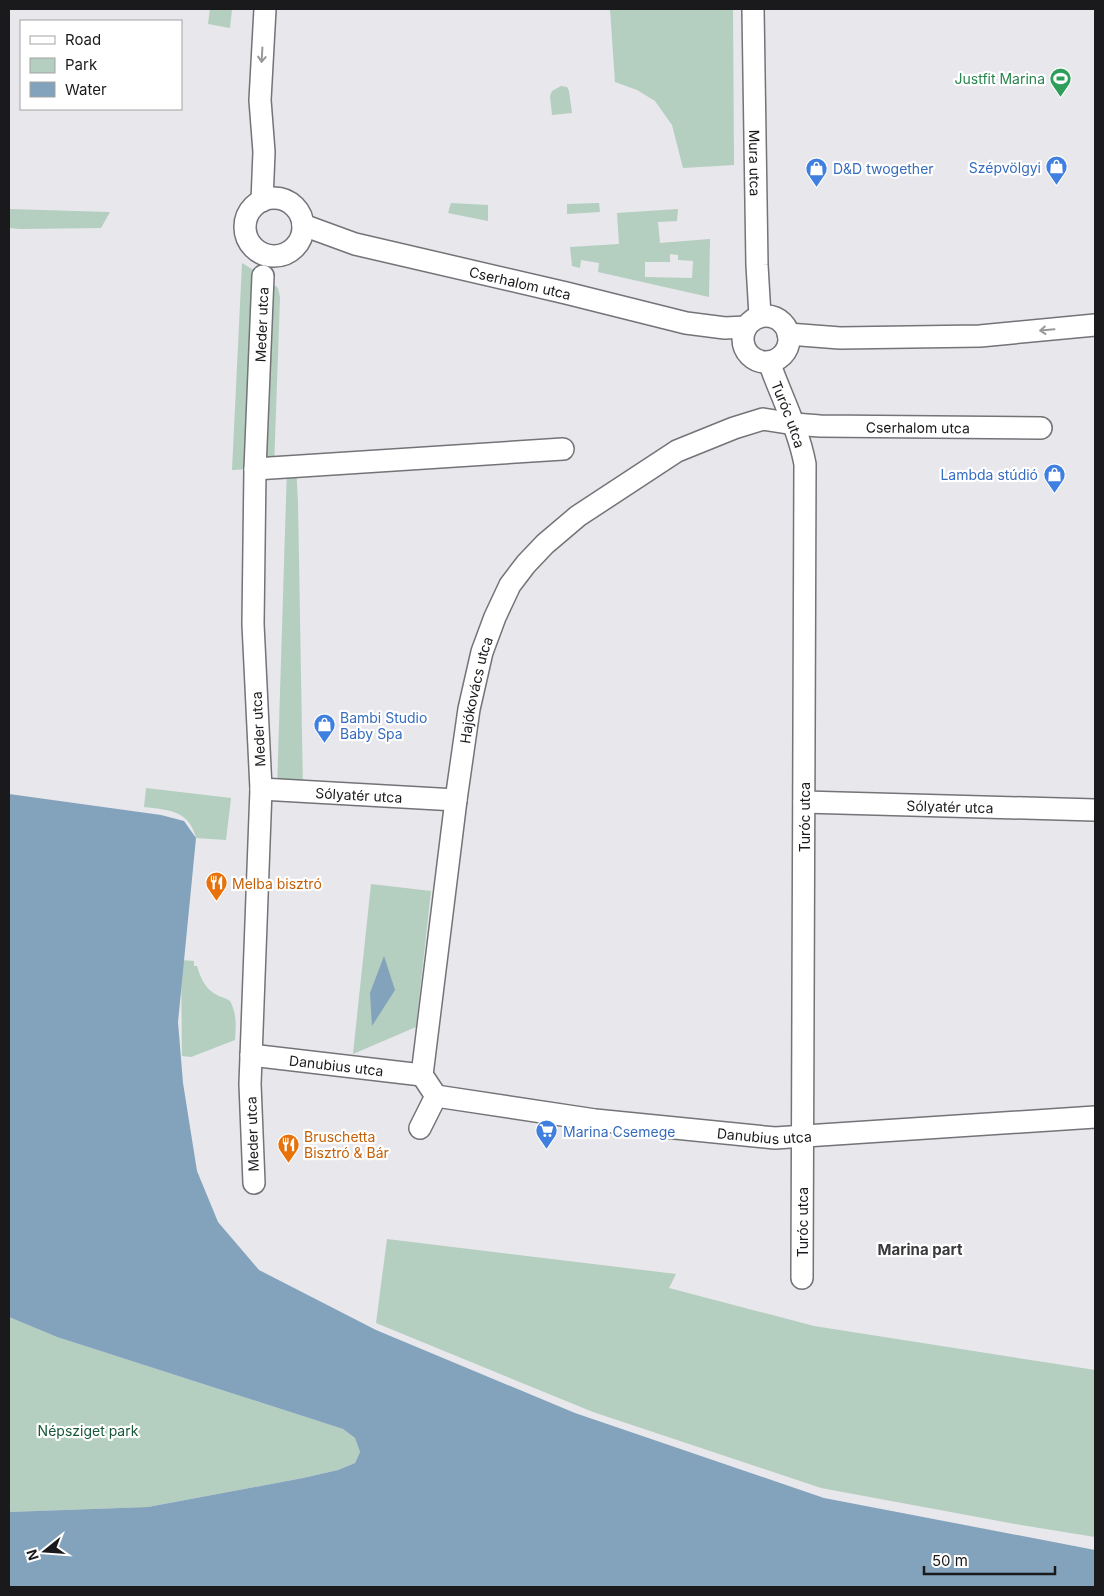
<svg xmlns="http://www.w3.org/2000/svg" width="1104" height="1596" viewBox="0 0 1104 1596" font-family="Inter,sans-serif">
<style>
.green{fill:#b4cebf;fill-rule:evenodd}
.water{fill:#82a3bb}
.lines{fill:none;stroke-linecap:round;stroke-linejoin:round}
.minor-casing{stroke:#737378;stroke-width:24}
.minor{stroke:#fff;stroke-width:21}
.oneway{stroke:#989899}
.labels{text-anchor:middle;dominant-baseline:central;stroke-width:4.5;stroke-linejoin:round;paint-order:stroke}
.leisure-label{font-size:14px;fill:#27864d;stroke:#fff;text-anchor:end}
.street-label{font-size:14px;fill:#1a1a1c;stroke:#fff}
.shop-label{font-size:14px;fill:#366cbe;stroke:#fff;text-anchor:start}
.food-label{font-size:14px;fill:#c56008;stroke:#fff;text-anchor:start}
.park-label{font-size:14px;fill:#16573a;stroke:#fff}
.neighbourhood-label{font-size:15px;font-weight:bold;fill:#39393c;stroke:#fff}
</style>
<rect width="100%" height="100%" fill="#e7e7ec"/>
<!-- green -->
<g class="green">
<path d="M 210,9 L 232,9 L 230,28 L 208,24 Z"/>
<path d="M 610,9 L 733,9 L 734,165 L 683,168 L 672,125 L 655,101 L 637,90 L 615,82 Z"/>
<path d="M 561,86 L 567,87 L 569,91 L 572,113 L 552,115 L 550,96 L 552,91 Z"/>
<path d="M 451,203 L 488,205 L 488,221 L 448,213 Z"/>
<path d="M 599,203 L 600,212 L 567,214 L 567,204 Z"/>
<path d="M 9,209 L 110,212 L 101,228 L 21,229 L 9,228 Z"/>
<path d="M 678,209 L 677,221 L 658,222 L 660,243 L 710,239 L 709,297 L 598,272 L 599,263 L 581,260 L 580,268 L 572,266 L 570,247 L 619,244 L 617,213 ZM 670,254 L 678,255 L 678,260 L 693,261 L 692,278 L 645,277 L 645,262 L 670,262 Z"/>
<path d="M 242,263 L 263,276 L 278,288 L 280,297 L 274,468 L 232,470 Z"/>
<path d="M 296,466 L 298,503 L 303,791 L 277,790 L 287,467 Z"/>
<path d="M 146,788 L 231,798 L 226,840 L 196,838 C 189,810 169,810 144,807 Z"/>
<path d="M 371,884 L 431,891 L 416,1027 L 353,1054 Z"/>
<path d="M 181,960 L 194,961 L 194,966 L 197,966 C 200,977 205,988 215,994 C 220,997 226,998 230,1001 C 237,1014 236,1026 235,1040 L 191,1057 L 182,1056 Z"/>
<path d="M 387,1239 L 676,1274 L 669,1288 L 814,1326 L 1095,1370 L 1095,1537 L 1021,1525 L 821,1488 L 593,1412 L 376,1323 Z"/>
<path d="M 9,1317 L 57,1337 L 343,1429 L 355,1438 L 360,1452 L 355,1463 L 338,1470 L 303,1478 L 148,1507 L 9,1512 Z"/>
</g>
<!-- water -->
<g class="water">
<path d="M 9,794 L 161,815 L 184,821 L 196,838 L 178,1022 L 183,1083 L 197,1171 L 218,1222 L 259,1270 L 376,1330 L 575,1413 L 824,1498 L 1095,1550 L 1095,1587 L 9,1587 L 9,1512 L 148,1507 L 303,1478 L 338,1470 L 355,1463 L 360,1452 L 355,1438 L 343,1429 L 57,1337 L 9,1317 Z"/>
<path d="M 384,956 L 395,990 L 372,1026 L 370,993 Z"/>
</g>
<g class="lines">
<defs>
<g id="minor">
<path id="s1" d="M 753,9 L 757,265 L 760,316"/>
<circle cx="274" cy="227" r="29"/>
<path d="M 262,201 L 264,152 L 260,100 L 265,9"/>
<path id="s2" d="M 303,225 L 355,244 L 566,293 L 686,323 L 725,328 L 746,327"/>
<circle cx="766" cy="339" r="23"/>
<path d="M 788,334 L 840,338 L 980,336 L 1095,325"/>
<path id="s3" d="M 769,362 C 781,396 798,428 805,464 L 802,1278"/>
<path d="M 255,469 L 563,449"/>
<path id="s4" d="M 261,789 L 456,800"/>
<path id="s5" d="M 804,802 L 1095,810"/>
<path id="s6" d="M 251,1055 L 422,1075"/>
<path id="s7" d="M 436,1096 L 595,1120 L 775,1138 L 1095,1117"/>
<path id="s8" d="M 420,1128 L 436,1096 L 422,1075 L 456,800 L 469,709 L 482,652 L 495,617 L 510,585 L 526,564 L 545,544 L 578,516 L 677,451 L 734,428 L 763,419 L 794,424 L 820,426 L 1041,428"/>
<path id="s9" d="M 254,1183 L 250,1084 L 261,789 L 253,624 L 255,469 L 263,276"/>
</g>
</defs>
<!-- minor casing -->
<use href="#minor" class="minor-casing"/>
<!-- minor -->
<use href="#minor" class="minor"/>
</g>
<!-- one-way arrows -->
<defs><path id="oneway-shaft" d="M-6 0H5M1.5-3L5.5 0L1.5 3" fill="none" stroke-width="1.6" stroke-linecap="round" stroke-linejoin="round" transform="scale(1.25)"/></defs>
<g class="oneway">
<use href="#oneway-shaft" transform="translate(262 55) rotate(93)"/>
<use href="#oneway-shaft" transform="translate(1047 330) rotate(175)"/>
</g>
<!-- icons -->
<defs>
<symbol id="stadium-pin" viewBox="-11 -11 22 30"><path d="M0 17L-7.5 6A9.5 9.5 0 1 1 7.5 6Z" fill="#2e9e5b" stroke="#fff"/><path d="M0-5a6.5 5 0 1 0 0 10a6.5 5 0 1 0 0-10ZM-3.5-1.8h7v3.6h-7Z" fill="#fff"/></symbol>
<symbol id="shop-pin" viewBox="-11 -11 22 30"><path d="M0 17L-7.5 6A9.5 9.5 0 1 1 7.5 6Z" fill="#3f7fe0" stroke="#fff"/><path d="M-5-2.5h2.3a2.7 3.5 0 0 1 5.4 0H5L5.5 6h-11ZM-1.5-2.5h3a1.5 2.3 0 0 0-3 0Z" fill="#fff"/></symbol>
<symbol id="restaurant-pin" viewBox="-11 -11 22 30"><path d="M0 17L-7.5 6A9.5 9.5 0 1 1 7.5 6Z" fill="#e8710a" stroke="#fff"/><path d="M-5-6h1v4h1v-4h1v4h1v-4h1v5L-1.5 .5V6h-2V.5L-5-1ZM5-6V6H3V1.5H1.5Q1.5-4 5-6Z" fill="#fff"/></symbol>
<symbol id="supermarket-pin" viewBox="-11 -11 22 30"><path d="M0 17L-7.5 6A9.5 9.5 0 1 1 7.5 6Z" fill="#3f7fe0" stroke="#fff"/><path d="M-6-5.5h2.5l.6 2H6L4.5 2H-2.5L-4.4-4H-6ZM-1.5 3.2a1.3 1.3 0 1 0 .1 0ZM3 3.2a1.3 1.3 0 1 0 .1 0Z" fill="#fff"/></symbol>
</defs>
<g fill-rule="evenodd">
<use href="#stadium-pin" x="1048" y="66" width="25" height="34"/>
<use href="#shop-pin" x="1044" y="154" width="25" height="34"/>
<use href="#shop-pin" x="804" y="156" width="25" height="34"/>
<use href="#shop-pin" x="1042" y="462" width="25" height="34"/>
<use href="#shop-pin" x="312" y="712" width="25" height="34"/>
<use href="#restaurant-pin" x="204" y="870" width="25" height="34"/>
<use href="#supermarket-pin" x="534" y="1118" width="25" height="34"/>
<use href="#restaurant-pin" x="276" y="1132" width="25" height="34"/>
</g>
<g class="labels">
<!-- leisure labels -->
<g class="leisure-label">
<text x="1045" y="78">Justfit Marina</text>
</g>
<!-- street labels -->
<g class="street-label">
<text stroke="none"><textPath href="#s1" startOffset="154">Mura utca</textPath></text>
<text stroke="none"><textPath href="#s2" startOffset="225">Cserhalom utca</textPath></text>
<text stroke="none"><textPath href="#s9" startOffset="859">Meder utca</textPath></text>
<text stroke="none"><textPath href="#s3" startOffset="56">Turóc utca</textPath></text>
<text stroke="none"><textPath href="#s8" startOffset="1024">Cserhalom utca</textPath></text>
<text stroke="none"><textPath href="#s8" startOffset="450">Hajókovács utca</textPath></text>
<text transform="translate(258 729) rotate(-93)">Meder utca</text>
<text stroke="none"><textPath href="#s4" startOffset="98">Sólyatér utca</textPath></text>
<text stroke="none"><textPath href="#s5" startOffset="146">Sólyatér utca</textPath></text>
<text transform="translate(804 817) rotate(-90)">Turóc utca</text>
<text stroke="none"><textPath href="#s6" startOffset="86">Danubius utca</textPath></text>
<text transform="translate(252 1134) rotate(-92)">Meder utca</text>
<text stroke="none"><textPath href="#s7" startOffset="331">Danubius utca</textPath></text>
<text transform="translate(802 1222) rotate(-90)">Turóc utca</text>
</g>
<!-- shop labels -->
<g class="shop-label">
<text x="1041" y="167" text-anchor="end">Szépvölgyi</text>
<text x="833" y="168">D&amp;D twogether</text>
<text x="1038" y="474" text-anchor="end">Lambda stúdió</text>
<text x="340" y="717">Bambi Studio<tspan x="340" dy="16">Baby Spa</tspan></text>
<text x="563" y="1131">Marina Csemege</text>
</g>
<!-- food labels -->
<g class="food-label">
<text x="232" y="883">Melba bisztró</text>
<text x="304" y="1136">Bruschetta<tspan x="304" dy="16">Bisztró &amp; Bár</tspan></text>
</g>
<!-- park labels -->
<g class="park-label">
<text x="88" y="1430">Népsziget park</text>
</g>
<!-- neighbourhood labels -->
<g class="neighbourhood-label">
<text x="920" y="1249">Marina part</text>
</g>
</g>
<!-- border -->
<rect width="1104" height="1596" fill="none" stroke="#1a1a1c" stroke-width="20"/>
<!-- legend -->
<rect x="20" y="20" width="162" height="90" fill="#ffffff" stroke="#a3a3a4"/>
<rect x="30" y="36" width="25" height="8" fill="#ffffff" stroke="#a3a3a4"/>
<text x="65" y="45" font-size="15" fill="#1a1a1c">Road</text>
<rect x="30" y="58" width="25" height="15" fill="#b4cebf" stroke="#a3a3a4"/>
<text x="65" y="70" font-size="15" fill="#1a1a1c">Park</text>
<rect x="30" y="82" width="25" height="15" fill="#82a3bb" stroke="#a3a3a4"/>
<text x="65" y="95" font-size="15" fill="#1a1a1c">Water</text>
<!-- north arrow -->
<g transform="translate(45 1551) rotate(253)" stroke="#ffffff" stroke-width="4" paint-order="stroke">
<path d="M0-4L9 19L0 12L-9 19Z" fill="#1a1a1c"/>
<text y="-8" font-size="14" font-weight="bold" text-anchor="middle" fill="#1a1a1c">N</text>
</g>
<!-- scale -->
<path d="M924 1566v8h131v-8" fill="none" stroke="#1a1a1c" stroke-width="2.5"/>
<text x="932" y="1566" font-size="15" fill="#1a1a1c" stroke="#ffffff" stroke-width="4" paint-order="stroke">50 m</text>
</svg>
